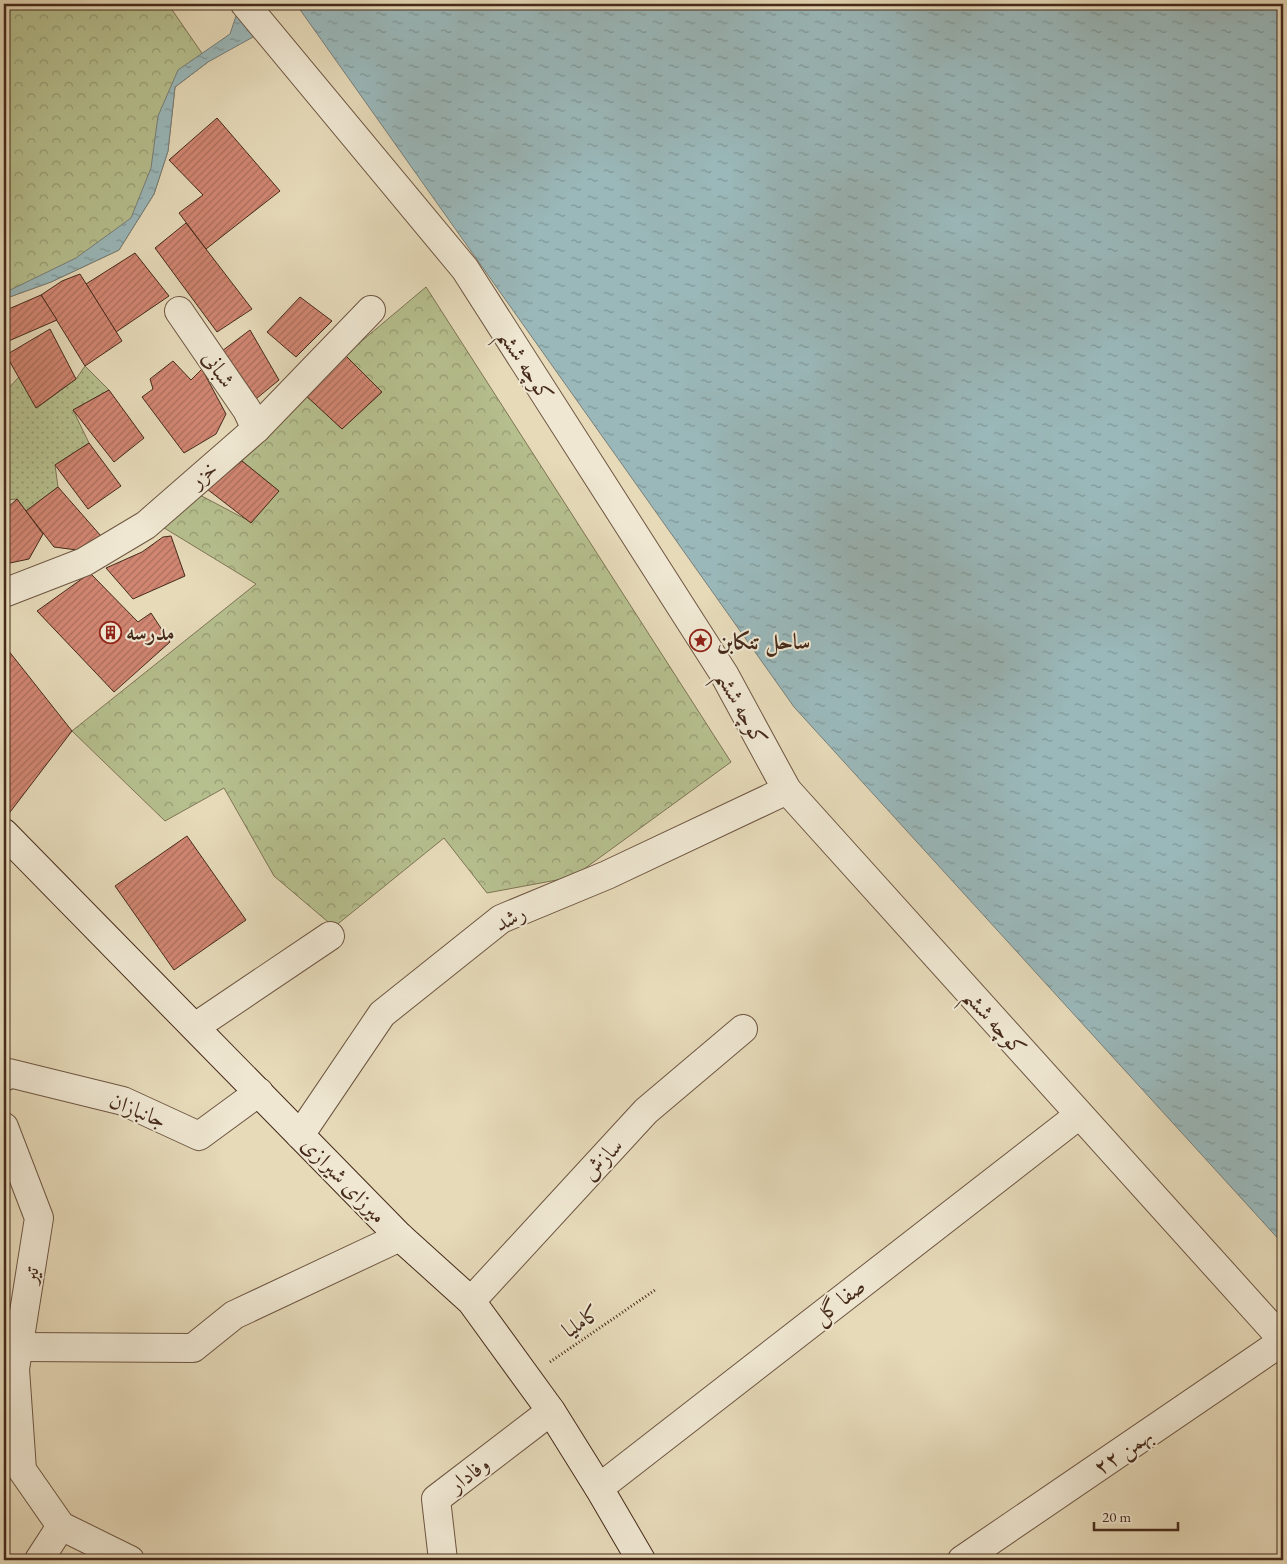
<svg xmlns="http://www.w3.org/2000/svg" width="1287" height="1564" viewBox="0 0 1287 1564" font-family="'EB Garamond',Amiri,serif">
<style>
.forest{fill:url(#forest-crowns);stroke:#7e7454}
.garden{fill:url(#garden-dots);stroke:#7e7454}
.water{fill:url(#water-ripples);stroke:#787f7a}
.building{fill:url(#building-hatch);stroke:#462a1a}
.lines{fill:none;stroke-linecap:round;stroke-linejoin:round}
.street-casing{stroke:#6e5642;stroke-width:30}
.secondary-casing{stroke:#462a1a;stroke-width:30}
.path{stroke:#462a1a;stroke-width:3;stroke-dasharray:1 2.5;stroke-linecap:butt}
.street{stroke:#efe7d2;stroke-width:28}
.secondary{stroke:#efe7d2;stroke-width:28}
.labels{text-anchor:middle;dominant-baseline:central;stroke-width:4;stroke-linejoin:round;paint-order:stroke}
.street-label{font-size:22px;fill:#462a1a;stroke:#efe7d2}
.poi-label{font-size:22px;font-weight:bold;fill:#462a1a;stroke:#efe7d2;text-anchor:start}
</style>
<defs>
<pattern id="forest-crowns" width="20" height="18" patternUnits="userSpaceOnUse" patternTransform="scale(1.25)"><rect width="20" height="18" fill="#b6bf8e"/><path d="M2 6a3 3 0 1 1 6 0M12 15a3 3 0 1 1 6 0" fill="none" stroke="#969b73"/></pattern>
<pattern id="garden-dots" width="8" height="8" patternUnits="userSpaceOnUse" patternTransform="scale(1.25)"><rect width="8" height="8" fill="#b6bf8e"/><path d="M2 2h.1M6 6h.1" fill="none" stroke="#969b73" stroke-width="1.8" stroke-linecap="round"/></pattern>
<pattern id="water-ripples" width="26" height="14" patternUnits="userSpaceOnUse" patternTransform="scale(1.25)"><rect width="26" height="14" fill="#9ab8ba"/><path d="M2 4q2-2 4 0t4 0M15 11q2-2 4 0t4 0" fill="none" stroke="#7f9696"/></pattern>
<pattern id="building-hatch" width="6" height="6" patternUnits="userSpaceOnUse" patternTransform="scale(1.25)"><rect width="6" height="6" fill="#d18672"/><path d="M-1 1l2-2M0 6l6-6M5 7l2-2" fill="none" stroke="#ab6e5d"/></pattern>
</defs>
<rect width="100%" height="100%" fill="#e6dab9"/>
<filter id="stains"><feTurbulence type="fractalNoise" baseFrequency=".004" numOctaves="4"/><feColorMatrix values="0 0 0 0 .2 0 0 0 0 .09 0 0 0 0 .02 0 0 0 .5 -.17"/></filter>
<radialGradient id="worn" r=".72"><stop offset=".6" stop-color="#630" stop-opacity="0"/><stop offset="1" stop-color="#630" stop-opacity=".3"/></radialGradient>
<!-- forest -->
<g class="forest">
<path d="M 4,4 L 168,4 L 208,62 L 175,87 L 168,151 L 154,194 L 119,250 L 51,282 L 4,299 Z"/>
<path d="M 426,287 L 731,762 L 573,877 L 487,893 L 444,838 L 334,927 L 274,876 L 224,788 L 165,821 L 72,731 L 256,584 L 161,526 L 196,493 L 251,522 L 279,491 L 242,461 L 302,392 L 342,429 L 382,392 L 345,355 Z"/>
</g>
<!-- garden -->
<path class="garden" d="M 85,366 L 109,390 L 73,410 L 89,443 L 55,465 L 58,487 L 26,511 L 17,499 L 6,500 L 4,497 L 4,393 L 19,377 L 37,408 L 76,379 Z"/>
<!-- water -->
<g class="water">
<path d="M 240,4 L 259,4 L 253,37 L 208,62 L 175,87 L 168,151 L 154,194 L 119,250 L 51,282 L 4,299 L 4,293 L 76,258 L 131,218 L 151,168 L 158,116 L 178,70 L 230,34 Z"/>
<path d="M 296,4 L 1283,4 L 1283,1244 L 794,707 Z"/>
</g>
<!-- building -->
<g class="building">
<path d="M 217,118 L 280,191 L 206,249 L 179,213 L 203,195 L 169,160 Z"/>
<path d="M 186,223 L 252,309 L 217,332 L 155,248 Z"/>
<path d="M 135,253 L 169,296 L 116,332 L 86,284 Z"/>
<path d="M 80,274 L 122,341 L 85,366 L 41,295 L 62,281 Z"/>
<path d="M 41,295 L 57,320 L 4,343 L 4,311 Z"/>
<path d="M 300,297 L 332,321 L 296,357 L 267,332 Z"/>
<path d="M 50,329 L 76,379 L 36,408 L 6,355 Z"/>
<path d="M 250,330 L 279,380 L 251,403 L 218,354 Z"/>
<path d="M 345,355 L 382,392 L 342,429 L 302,392 Z"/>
<path d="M 173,361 L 191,380 L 202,369 L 226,414 L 216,434 L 184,453 L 142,397 L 153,389 L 150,379 Z"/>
<path d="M 109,390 L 144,438 L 114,462 L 73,410 Z"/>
<path d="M 89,443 L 121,486 L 88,509 L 55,465 Z"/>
<path d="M 242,461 L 279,491 L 251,523 L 207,489 Z"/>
<path d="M 58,487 L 101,536 L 77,550 L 54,547 L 26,511 Z"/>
<path d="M 17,499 L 43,534 L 29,559 L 5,564 L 4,563 L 4,505 L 7,508 Z"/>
<path d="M 171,536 L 185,576 L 133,599 L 106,568 L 142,552 L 163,537 Z"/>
<path d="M 90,573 L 138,622 L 151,613 L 170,642 L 114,692 L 37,611 Z"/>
<path d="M 4,645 L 72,731 L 4,820 Z"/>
<path d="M 187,836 L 246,920 L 174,970 L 115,886 Z"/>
</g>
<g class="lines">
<defs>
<g id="street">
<path d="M 245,4 L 465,269 L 724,674 L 787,790 L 1283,1340"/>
<path d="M 179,311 L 247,410 L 256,429"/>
<path d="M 4,593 L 84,562 L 146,525 L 256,429 L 371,310"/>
<path d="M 195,1027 L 330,936"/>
<path d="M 4,1077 L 9,1073 L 123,1101 L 199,1136 L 259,1092"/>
<path d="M 4,1127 L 39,1218 L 15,1369 L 22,1470 L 61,1526 L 130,1560"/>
<path d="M 300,1135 L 382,1014 L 501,919 L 607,875 L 787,790"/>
<path d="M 471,1301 L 646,1111 L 743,1029"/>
<path d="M 19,1347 L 193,1348 L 234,1315 L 400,1237"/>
<path d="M 599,1488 L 1079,1115"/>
<path d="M 39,1560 L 61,1526"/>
<path d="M 443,1560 L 436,1499 L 551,1411"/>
<path d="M 962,1560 L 1283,1341"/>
</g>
<path id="secondary" d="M 4,833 L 400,1237 L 471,1301 L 551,1411 L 599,1488 L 641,1560"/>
</defs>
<!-- street casing -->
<use href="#street" class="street-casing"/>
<!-- secondary casing -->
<use href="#secondary" class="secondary-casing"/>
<!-- path -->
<path class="path" d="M 550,1362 L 655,1290"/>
<!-- street -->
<use href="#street" class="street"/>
<!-- secondary -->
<use href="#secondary" class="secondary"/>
</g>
<!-- icons -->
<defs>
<symbol id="building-ring" viewBox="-11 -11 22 22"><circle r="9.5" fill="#efe7d2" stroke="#8f2418" stroke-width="1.5"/><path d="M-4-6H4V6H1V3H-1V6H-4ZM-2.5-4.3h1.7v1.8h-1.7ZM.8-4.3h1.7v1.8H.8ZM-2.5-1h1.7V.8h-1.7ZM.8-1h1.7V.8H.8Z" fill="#8f2418"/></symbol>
<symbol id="sight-ring" viewBox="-11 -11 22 22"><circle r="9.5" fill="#efe7d2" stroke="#8f2418" stroke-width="1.5"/><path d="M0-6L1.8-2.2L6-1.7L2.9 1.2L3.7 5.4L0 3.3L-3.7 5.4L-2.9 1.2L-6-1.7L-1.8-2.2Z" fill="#8f2418"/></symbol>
</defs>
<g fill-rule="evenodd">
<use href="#building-ring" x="98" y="620" width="25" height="25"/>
<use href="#sight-ring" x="688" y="628" width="25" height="25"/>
</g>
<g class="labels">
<!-- street labels -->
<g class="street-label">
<text transform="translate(526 365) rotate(57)">کوچه ششم</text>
<text transform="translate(219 369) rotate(56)">شبانی</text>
<text transform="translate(203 474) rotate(-41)">خزر</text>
<text transform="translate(742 708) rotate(61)">کوچه ششم</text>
<text transform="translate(510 918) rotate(-28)">رشد</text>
<text transform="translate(995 1022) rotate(48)">کوچه ششم</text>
<text transform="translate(138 1110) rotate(22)">جانبازان</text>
<text transform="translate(602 1159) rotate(-47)">سازش</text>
<text transform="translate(344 1180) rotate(46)">میرزای شیرازی</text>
<text transform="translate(30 1275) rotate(-81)">تیر</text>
<text transform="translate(839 1301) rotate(-38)">صفا گل</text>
<text transform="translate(581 1321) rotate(-34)">کاملیا</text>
<text transform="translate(1123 1451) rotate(-34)">۲۲ بهمن</text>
<text transform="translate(469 1474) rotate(-37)">وفادار</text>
</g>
<!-- poi labels -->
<g class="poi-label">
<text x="126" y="632">مدرسه</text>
<text x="717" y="641">ساحل تنکابن</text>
</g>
</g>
<!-- margin -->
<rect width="1287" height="1564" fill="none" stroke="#e6dab9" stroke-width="20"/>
<rect x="5" y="5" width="1277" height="1554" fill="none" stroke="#462a1a" stroke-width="2.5"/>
<rect x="10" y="10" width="1267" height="1544" fill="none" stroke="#462a1a"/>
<!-- scale -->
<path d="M1094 1522v8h84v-8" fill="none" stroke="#462a1a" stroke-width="2.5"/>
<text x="1102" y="1522" font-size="15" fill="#462a1a" stroke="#efe7d2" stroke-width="4" paint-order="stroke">20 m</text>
<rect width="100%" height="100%" filter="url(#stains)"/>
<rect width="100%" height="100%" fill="url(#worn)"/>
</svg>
